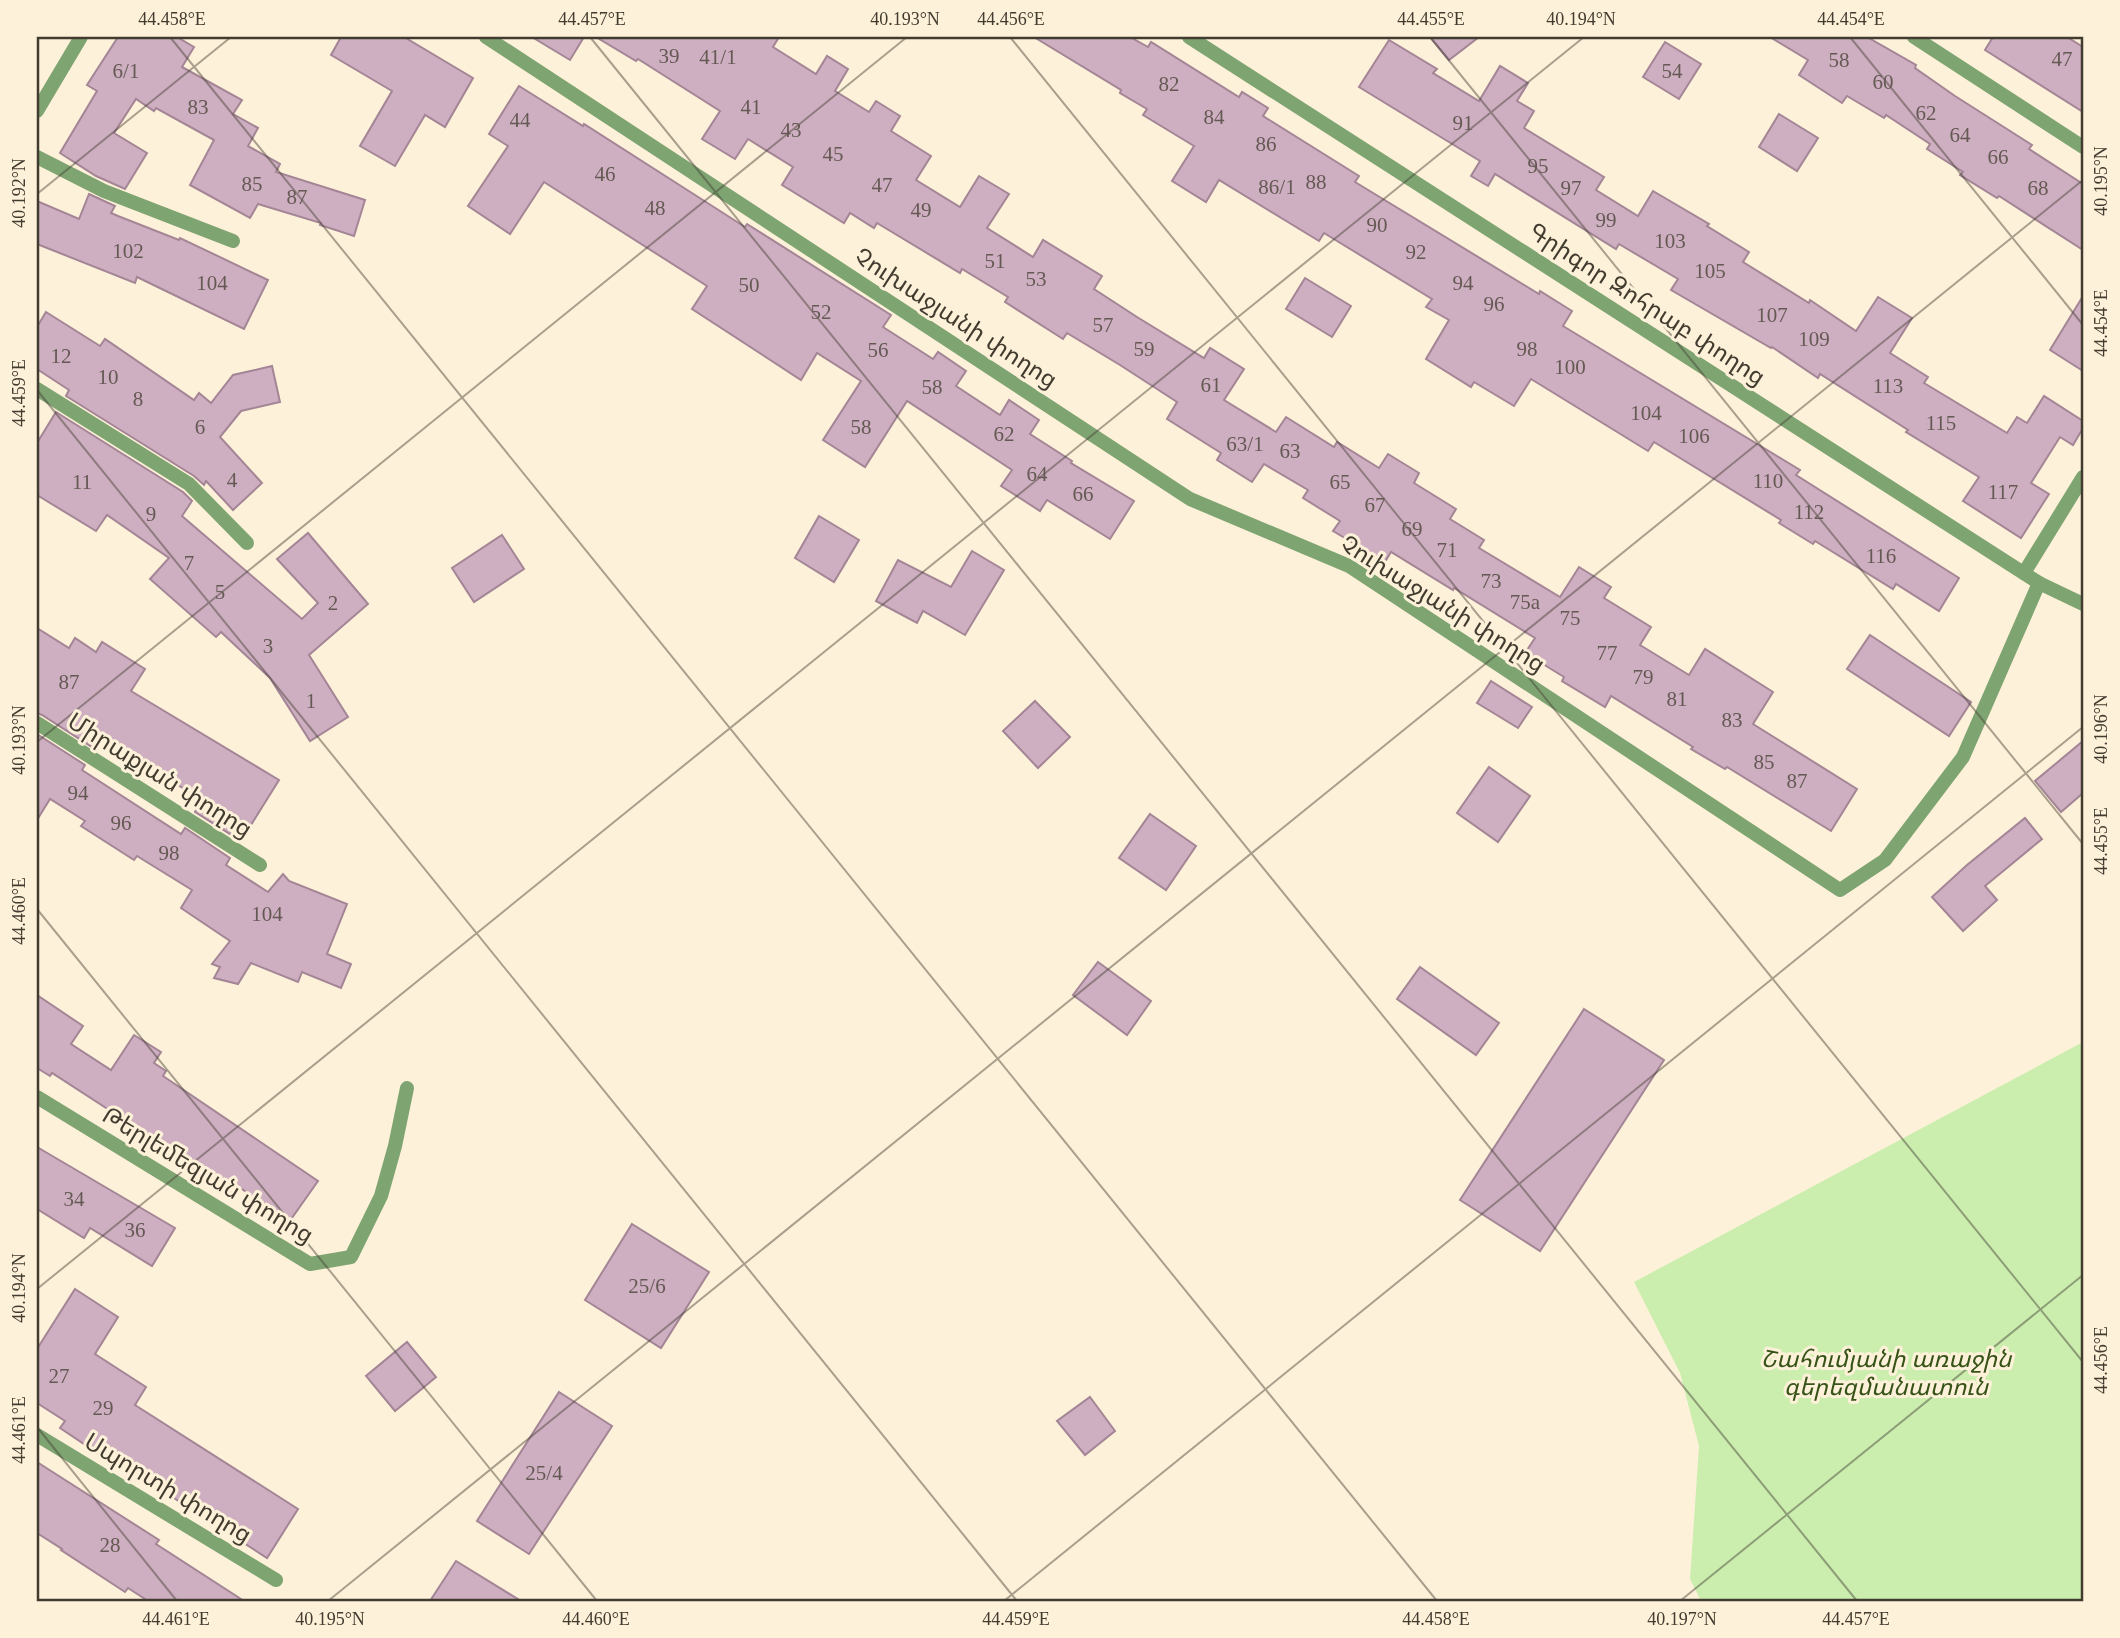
<svg xmlns="http://www.w3.org/2000/svg" width="2120" height="1638" viewBox="0 0 2120 1638" font-family="'Times New Roman','Noto Sans Armenian',serif">
<style>
.green{fill:#cbeeaf}
.building{fill:#ceafc1;stroke:#a38596;stroke-width:2}
.lines{fill:none;stroke-linecap:round;stroke-linejoin:round}
.minor{stroke:#7ea472;stroke-width:14}
.tertiary{stroke:#7ea472;stroke-width:14}
.ticks{fill:none;stroke:#423c30;stroke-width:2;stroke-opacity:0.45}
.labels{text-anchor:middle;dominant-baseline:central;stroke-width:6;stroke-linejoin:round;paint-order:stroke}
.number-label{font-size:21px;fill:#655954}
.street-label{font-size:24px;fill:#423c30;stroke:#fef1d9}
.park-label{font-size:24px;font-style:italic;fill:#365318;stroke:#fef1d9}
.neatline{fill:none;stroke:#423c30;stroke-width:2.5}
.ticks-label{font-size:18px;text-anchor:middle;fill:#423c30}
</style>
<rect width="100%" height="100%" fill="#fef1d9"/>
<!-- green -->
<path class="green" d="M 2083,1042 L 2083,1601 L 1701,1601 L 1690,1579 L 1699,1446 L 1680,1373 L 1634,1282 Z"/>
<!-- building -->
<g class="building">
<path d="M 118,37 L 177,37 L 194,47 L 182,67 L 242,100 L 233,114 L 258,128 L 248,146 L 280,164 L 276,172 L 365,200 L 354,236 L 320,225 L 321,223 L 258,204 L 250,218 L 190,185 L 214,140 L 156,108 L 154,111 L 136,99 L 114,133 L 147,153 L 125,189 L 96,176 L 60,153 L 97,91 L 87,85 Z"/>
<path d="M 341,37 L 404,37 L 473,78 L 445,127 L 425,115 L 395,166 L 360,146 L 392,91 L 331,55 Z"/>
<path d="M 532,37 L 584,37 L 570,60 Z"/>
<path d="M 596,37 L 779,37 L 773,47 L 816,74 L 827,56 L 848,69 L 835,91 L 869,112 L 876,101 L 900,116 L 891,131 L 931,156 L 916,180 L 960,207 L 979,176 L 1009,194 L 987,228 L 1033,257 L 1043,240 L 1102,276 L 1094,289 L 1137,317 L 1204,358 L 1210,348 L 1244,369 L 1224,400 L 1276,432 L 1286,417 L 1334,447 L 1337,442 L 1379,468 L 1388,454 L 1419,473 L 1414,483 L 1456,509 L 1450,519 L 1484,540 L 1479,548 L 1560,597 L 1579,567 L 1611,587 L 1604,598 L 1651,627 L 1640,645 L 1689,675 L 1705,649 L 1773,692 L 1753,724 L 1857,789 L 1831,831 L 1727,767 L 1725,769 L 1691,749 L 1693,747 L 1611,696 L 1605,707 L 1562,681 L 1564,677 L 1525,653 L 1535,638 L 1454,588 L 1453,590 L 1391,552 L 1385,562 L 1333,531 L 1340,521 L 1303,498 L 1308,490 L 1264,464 L 1252,482 L 1217,460 L 1221,453 L 1167,419 L 1177,402 L 1120,365 L 1067,333 L 1063,339 L 1005,302 L 1008,297 L 962,269 L 960,273 L 877,223 L 874,228 L 850,213 L 844,223 L 782,185 L 793,167 L 748,139 L 735,159 L 702,139 L 720,111 L 638,59 L 636,61 Z"/>
<path d="M 1034,37 L 1130,37 L 1148,47 L 1151,42 L 1239,97 L 1242,92 L 1268,108 L 1263,116 L 1359,176 L 1355,182 L 1539,294 L 1540,291 L 1572,311 L 1563,326 L 1800,470 L 1796,475 L 1959,578 L 1939,611 L 1896,584 L 1893,589 L 1815,541 L 1813,544 L 1779,523 L 1781,520 L 1654,442 L 1648,451 L 1531,379 L 1514,406 L 1474,382 L 1471,387 L 1426,359 L 1449,320 L 1426,307 L 1432,299 L 1324,233 L 1319,241 L 1219,180 L 1206,202 L 1172,181 L 1194,146 L 1143,115 L 1147,109 L 1120,93 L 1121,90 Z"/>
<path d="M 1430,37 L 1479,37 L 1449,60 Z"/>
<path d="M 1770,37 L 1867,37 L 1916,65 L 1915,68 L 1955,96 L 2032,145 L 2029,149 L 2083,184 L 2083,250 L 1999,196 L 1997,198 L 1960,175 L 1963,172 L 1927,149 L 1930,144 L 1886,115 L 1884,118 L 1847,96 L 1842,103 L 1799,75 L 1808,60 Z"/>
<path d="M 1993,37 L 2067,37 L 2083,47 L 2083,112 L 1985,50 Z"/>
<path d="M 1389,40 L 1437,69 L 1433,73 L 1479,101 L 1500,66 L 1528,83 L 1517,101 L 1534,111 L 1524,128 L 1604,177 L 1596,190 L 1638,216 L 1653,191 L 1709,224 L 1707,226 L 1749,252 L 1743,262 L 1809,303 L 1810,300 L 1856,331 L 1878,297 L 1912,318 L 1890,353 L 1928,377 L 1924,383 L 2007,433 L 2017,417 L 2027,423 L 2044,396 L 2083,421 L 2083,428 L 2073,445 L 2060,437 L 2031,483 L 2049,494 L 2021,538 L 1963,501 L 1979,477 L 1906,432 L 1908,430 L 1820,374 L 1818,378 L 1772,347 L 1771,348 L 1671,290 L 1678,279 L 1619,244 L 1616,249 L 1495,174 L 1488,186 L 1471,176 L 1480,161 L 1359,87 Z"/>
<path d="M 1665,42 L 1701,64 L 1679,99 L 1643,77 Z"/>
<path d="M 519,86 L 583,126 L 584,124 L 745,227 L 747,224 L 891,315 L 883,327 L 933,359 L 938,352 L 966,371 L 956,386 L 1000,415 L 1009,400 L 1039,420 L 1030,434 L 1072,461 L 1071,463 L 1134,501 L 1110,539 L 1047,500 L 1040,511 L 1001,486 L 1012,470 L 907,401 L 865,467 L 823,440 L 861,381 L 817,353 L 801,380 L 692,309 L 707,286 L 544,182 L 510,234 L 468,206 L 508,146 L 489,134 Z"/>
<path d="M 1779,114 L 1818,138 L 1797,171 L 1759,147 Z"/>
<path d="M 89,194 L 115,206 L 111,213 L 118,216 L 179,240 L 180,238 L 268,280 L 244,329 L 137,277 L 135,283 L 37,244 L 37,201 L 79,219 Z"/>
<path d="M 1305,278 L 1351,306 L 1332,337 L 1286,309 Z"/>
<path d="M 2083,296 L 2083,371 L 2050,350 Z"/>
<path d="M 46,312 L 100,346 L 105,339 L 194,400 L 199,393 L 211,403 L 233,375 L 272,366 L 280,402 L 241,411 L 220,437 L 262,483 L 233,510 L 206,481 L 204,485 L 194,476 L 66,396 L 69,390 L 37,369 L 37,327 Z"/>
<path d="M 56,412 L 183,492 L 192,501 L 182,516 L 302,619 L 318,603 L 277,559 L 308,533 L 368,604 L 309,655 L 348,717 L 310,741 L 270,678 L 221,632 L 216,637 L 150,579 L 169,558 L 107,515 L 96,531 L 37,495 L 37,443 Z"/>
<path d="M 819,516 L 859,540 L 834,582 L 795,558 Z"/>
<path d="M 502,535 L 524,569 L 474,602 L 452,568 Z"/>
<path d="M 972,551 L 1004,570 L 965,635 L 923,611 L 917,623 L 876,601 L 898,560 L 951,587 Z"/>
<path d="M 37,628 L 69,648 L 75,638 L 96,652 L 102,642 L 145,669 L 131,691 L 279,780 L 241,841 L 195,812 L 202,800 L 102,738 L 95,749 L 42,715 L 37,713 Z"/>
<path d="M 1870,635 L 1971,702 L 1949,736 L 1847,669 Z"/>
<path d="M 1491,681 L 1532,707 L 1518,728 L 1477,703 Z"/>
<path d="M 1035,701 L 1070,737 L 1038,768 L 1003,731 Z"/>
<path d="M 37,734 L 85,765 L 82,770 L 181,834 L 185,828 L 230,858 L 226,865 L 268,892 L 283,874 L 289,881 L 347,904 L 327,954 L 351,964 L 341,988 L 302,972 L 298,982 L 251,963 L 238,984 L 214,978 L 220,967 L 212,964 L 230,941 L 181,908 L 192,890 L 137,856 L 134,860 L 81,826 L 85,821 L 50,799 L 37,820 Z"/>
<path d="M 2083,741 L 2083,793 L 2061,812 L 2035,781 Z"/>
<path d="M 1489,767 L 1530,796 L 1498,842 L 1457,813 Z"/>
<path d="M 1150,814 L 1196,846 L 1166,890 L 1119,858 Z"/>
<path d="M 2025,818 L 2042,839 L 1985,886 L 1997,900 L 1963,931 L 1932,897 L 1967,865 Z"/>
<path d="M 1098,962 L 1151,1001 L 1127,1035 L 1073,995 Z"/>
<path d="M 1420,967 L 1499,1023 L 1476,1055 L 1397,999 Z"/>
<path d="M 37,995 L 83,1026 L 71,1044 L 111,1070 L 134,1035 L 161,1052 L 154,1063 L 166,1071 L 163,1076 L 318,1181 L 289,1222 L 239,1187 L 231,1198 L 159,1151 L 163,1145 L 52,1073 L 50,1076 L 37,1068 Z"/>
<path d="M 1584,1009 L 1664,1060 L 1540,1251 L 1460,1200 Z"/>
<path d="M 37,1147 L 175,1228 L 152,1266 L 90,1228 L 84,1238 L 37,1209 Z"/>
<path d="M 632,1224 L 709,1272 L 661,1348 L 585,1300 Z"/>
<path d="M 75,1289 L 118,1317 L 95,1354 L 146,1387 L 135,1405 L 298,1509 L 267,1558 L 104,1453 L 102,1456 L 60,1428 L 65,1421 L 37,1403 L 37,1349 Z"/>
<path d="M 407,1342 L 436,1377 L 395,1411 L 366,1376 Z"/>
<path d="M 559,1392 L 612,1426 L 529,1554 L 477,1521 Z"/>
<path d="M 1090,1397 L 1115,1431 L 1085,1455 L 1057,1421 Z"/>
<path d="M 37,1462 L 159,1540 L 156,1544 L 244,1601 L 148,1601 L 128,1588 L 125,1592 L 61,1550 L 62,1549 L 37,1533 Z"/>
<path d="M 456,1561 L 521,1601 L 430,1601 Z"/>
</g>
<g class="lines">
<!-- minor -->
<g class="minor">
<path d="M 486,37 L 1190,499 L 1349,566 L 1840,890 L 1885,860 L 1963,757 L 2039,583"/>
<path d="M 1189,37 L 2039,583 L 2083,604"/>
<path d="M 1914,37 L 2083,147"/>
<path d="M 37,157 L 104,191 L 233,241"/>
<path d="M 37,389 L 189,484 L 247,543"/>
<path d="M 2024,573 L 2083,477"/>
<path d="M 37,723 L 260,865"/>
<path d="M 37,1097 L 310,1264 L 351,1257 L 381,1196 L 395,1146 L 407,1088"/>
<path d="M 37,1435 L 276,1580"/>
</g>
<!-- tertiary -->
<path class="tertiary" d="M 37,111 L 81,37"/>
</g>
<!-- ticks -->
<path class="ticks" d="M 170,37 L 1437,1601M 590,37 L 1857,1601M 1010,37 L 2083,1362M 1430,37 L 2083,844M 1850,37 L 2083,325M 37,194 L 231,37M 37,390 L 1017,1601M 37,742 L 907,37M 37,909 L 597,1601M 37,1289 L 1584,37M 37,1427 L 177,1601M 328,1601 L 2083,180M 1004,1601 L 2083,727M 1680,1601 L 2083,1275"/>
<g class="labels">
<!-- number labels -->
<g class="number-label">
<text x="669" y="56">39</text>
<text x="718" y="57">41/1</text>
<text x="2062" y="59">47</text>
<text x="1839" y="60">58</text>
<text x="126" y="71">6/1</text>
<text x="1672" y="71">54</text>
<text x="1883" y="82">60</text>
<text x="1169" y="84">82</text>
<text x="198" y="107">83</text>
<text x="751" y="107">41</text>
<text x="1926" y="113">62</text>
<text x="1214" y="117">84</text>
<text x="520" y="120">44</text>
<text x="1463" y="123">91</text>
<text x="791" y="130">43</text>
<text x="1960" y="135">64</text>
<text x="1266" y="144">86</text>
<text x="833" y="154">45</text>
<text x="1998" y="157">66</text>
<text x="1538" y="166">95</text>
<text x="605" y="174">46</text>
<text x="1316" y="182">88</text>
<text x="252" y="184">85</text>
<text x="882" y="185">47</text>
<text x="1277" y="187">86/1</text>
<text x="1571" y="188">97</text>
<text x="2038" y="188">68</text>
<text x="297" y="197">87</text>
<text x="655" y="208">48</text>
<text x="921" y="210">49</text>
<text x="1606" y="220">99</text>
<text x="1377" y="225">90</text>
<text x="1670" y="241">103</text>
<text x="128" y="251">102</text>
<text x="1416" y="252">92</text>
<text x="995" y="261">51</text>
<text x="1710" y="271">105</text>
<text x="1036" y="279">53</text>
<text x="212" y="283">104</text>
<text x="1463" y="283">94</text>
<text x="749" y="285">50</text>
<text x="1494" y="304">96</text>
<text x="821" y="312">52</text>
<text x="1772" y="315">107</text>
<text x="1103" y="325">57</text>
<text x="1814" y="339">109</text>
<text x="1144" y="349">59</text>
<text x="1527" y="349">98</text>
<text x="878" y="350">56</text>
<text x="61" y="356">12</text>
<text x="1570" y="367">100</text>
<text x="108" y="377">10</text>
<text x="1211" y="385">61</text>
<text x="1888" y="386">113</text>
<text x="932" y="387">58</text>
<text x="138" y="399">8</text>
<text x="1646" y="413">104</text>
<text x="1941" y="423">115</text>
<text x="200" y="427">6</text>
<text x="861" y="427">58</text>
<text x="1004" y="434">62</text>
<text x="1694" y="436">106</text>
<text x="1245" y="444">63/1</text>
<text x="1290" y="451">63</text>
<text x="1037" y="474">64</text>
<text x="232" y="480">4</text>
<text x="1768" y="481">110</text>
<text x="82" y="482">11</text>
<text x="1340" y="482">65</text>
<text x="2003" y="492">117</text>
<text x="1083" y="494">66</text>
<text x="1375" y="505">67</text>
<text x="1809" y="512">112</text>
<text x="151" y="514">9</text>
<text x="1412" y="529">69</text>
<text x="1447" y="550">71</text>
<text x="1881" y="556">116</text>
<text x="189" y="563">7</text>
<text x="1491" y="581">73</text>
<text x="220" y="592">5</text>
<text x="1525" y="602">75a</text>
<text x="333" y="603">2</text>
<text x="1570" y="618">75</text>
<text x="268" y="646">3</text>
<text x="1607" y="653">77</text>
<text x="1643" y="677">79</text>
<text x="69" y="682">87</text>
<text x="1677" y="699">81</text>
<text x="311" y="701">1</text>
<text x="1732" y="720">83</text>
<text x="1764" y="762">85</text>
<text x="1797" y="781">87</text>
<text x="78" y="793">94</text>
<text x="121" y="823">96</text>
<text x="169" y="853">98</text>
<text x="267" y="914">104</text>
<text x="74" y="1199">34</text>
<text x="135" y="1230">36</text>
<text x="647" y="1286">25/6</text>
<text x="59" y="1376">27</text>
<text x="103" y="1408">29</text>
<text x="544" y="1473">25/4</text>
<text x="110" y="1545">28</text>
</g>
<!-- street labels -->
<g class="street-label">
<text transform="translate(1647 304) rotate(33)">Գրիգոր Զոհրաբ փողոց</text>
<text transform="translate(956 318) rotate(33)">Չուխաջյանի փողոց</text>
<text transform="translate(1443 604) rotate(32)">Չուխաջյանի փողոց</text>
<text transform="translate(160 775) rotate(32)">Միրաքյան փողոց</text>
<text transform="translate(208 1175) rotate(31)">Թերլեմեզյան փողոց</text>
<text transform="translate(168 1488) rotate(31)">Սպորտի փողոց</text>
</g>
<!-- park labels -->
<g class="park-label">
<text x="1886" y="1359">Շահումյանի առաջին<tspan x="1886" dy="28">գերեզմանատուն</tspan></text>
</g>
</g>
<!-- border -->
<rect width="2120" height="1638" fill="none" stroke="#fef1d9" stroke-width="77"/>
<rect x="38" y="38" width="2044" height="1562" class="neatline"/>
<g class="ticks-label">
<text x="172" y="25">44.458°E</text>
<text x="592" y="25">44.457°E</text>
<text x="905" y="25">40.193°N</text>
<text x="1011" y="25">44.456°E</text>
<text x="1431" y="25">44.455°E</text>
<text x="1581" y="25">40.194°N</text>
<text x="1851" y="25">44.454°E</text>
<text transform="translate(2101 181) rotate(-90)" y="6">40.195°N</text>
<text transform="translate(19 193) rotate(-90)" y="6">40.192°N</text>
<text transform="translate(2101 323) rotate(-90)" y="6">44.454°E</text>
<text transform="translate(19 393) rotate(-90)" y="6">44.459°E</text>
<text transform="translate(2101 729) rotate(-90)" y="6">40.196°N</text>
<text transform="translate(19 740) rotate(-90)" y="6">40.193°N</text>
<text transform="translate(2101 841) rotate(-90)" y="6">44.455°E</text>
<text transform="translate(19 911) rotate(-90)" y="6">44.460°E</text>
<text transform="translate(19 1288) rotate(-90)" y="6">40.194°N</text>
<text transform="translate(2101 1360) rotate(-90)" y="6">44.456°E</text>
<text transform="translate(19 1430) rotate(-90)" y="6">44.461°E</text>
<text x="176" y="1625">44.461°E</text>
<text x="330" y="1625">40.195°N</text>
<text x="596" y="1625">44.460°E</text>
<text x="1016" y="1625">44.459°E</text>
<text x="1436" y="1625">44.458°E</text>
<text x="1682" y="1625">40.197°N</text>
<text x="1856" y="1625">44.457°E</text>
</g>
</svg>
